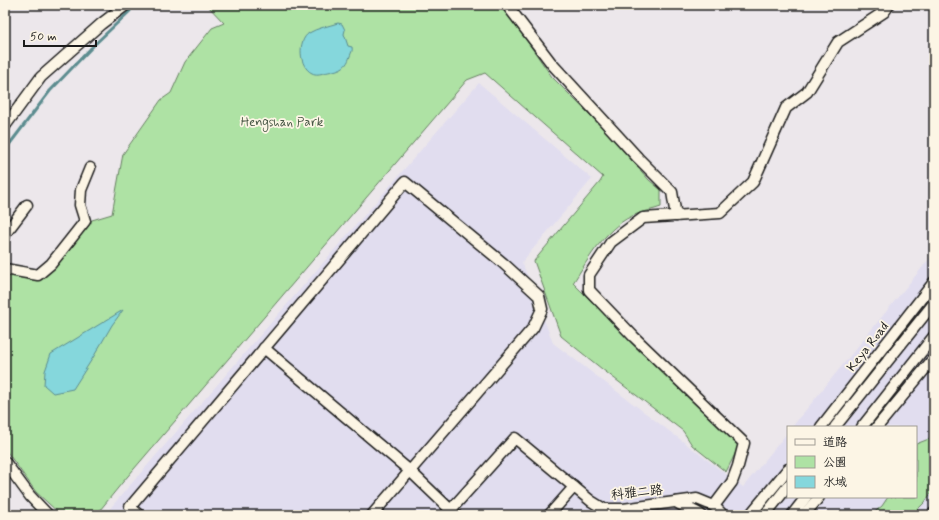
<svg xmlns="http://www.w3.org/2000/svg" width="939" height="520" viewBox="0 0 939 520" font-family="Mynerve,'LXGW WenKai TC',sans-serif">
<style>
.built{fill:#e1ddef}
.green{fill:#aee2a4;stroke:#657f60}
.water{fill:#85d7dc;stroke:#5b8c8f}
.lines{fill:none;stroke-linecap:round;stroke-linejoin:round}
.stream{stroke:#5b8c8f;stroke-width:3}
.minor-casing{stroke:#1c1c1c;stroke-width:13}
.minor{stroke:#fcf5e5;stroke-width:10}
.labels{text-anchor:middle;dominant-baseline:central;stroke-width:3.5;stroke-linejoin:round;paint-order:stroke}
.park-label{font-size:13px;fill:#485745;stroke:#fcf5e5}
.street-label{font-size:13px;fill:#1c1c1c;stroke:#fcf5e5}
</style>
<rect width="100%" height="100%" fill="#ece7eb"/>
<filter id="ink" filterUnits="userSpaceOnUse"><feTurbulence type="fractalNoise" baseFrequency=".025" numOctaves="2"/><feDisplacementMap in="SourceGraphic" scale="8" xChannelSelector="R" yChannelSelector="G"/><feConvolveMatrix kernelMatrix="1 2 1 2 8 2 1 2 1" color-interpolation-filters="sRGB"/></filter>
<g filter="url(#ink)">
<!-- built -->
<path class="built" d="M 479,83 L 592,179 L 522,262 L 553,343 L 743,487 L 788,432 L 788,497 L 916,497 L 916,427 L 792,427 L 934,253 L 934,515 L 108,515 L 106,513 Z"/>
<!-- green -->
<g class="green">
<path d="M 207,5 L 502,5 L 552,77 L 606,131 L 649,180 L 661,190 L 661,207 C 653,210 645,211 637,214 C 607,225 589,258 573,283 L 658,367 L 736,436 L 739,446 L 726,472 L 692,445 L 683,431 L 602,369 L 561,336 L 534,261 L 600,182 L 603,177 L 485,73 L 467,80 L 122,483 L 96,515 L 61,515 L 36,492 L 5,449 L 5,271 L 24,274 L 32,280 L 51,264 L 92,220 L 112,214 L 123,154 L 161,100 L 171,93 L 185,62 L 212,28 L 224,23 Z"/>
<path d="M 934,437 L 934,489 L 925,502 L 912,515 L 904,511 L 901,515 L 871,515 L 882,506 L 888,497 L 916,497 L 916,444 Z"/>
</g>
<!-- water -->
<g class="water">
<path d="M 338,23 L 342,24 L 345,30 L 344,34 L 348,46 L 352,47 C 353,51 351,53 350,56 C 346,70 337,70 324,73 C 320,74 316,75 312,73 C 299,67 297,41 309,33 C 317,28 329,26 338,23 Z"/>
<path d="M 123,310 L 112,325 L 94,356 L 73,389 L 53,393 L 44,385 L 45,371 L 51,354 Z"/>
</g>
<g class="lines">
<!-- stream -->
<path class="stream" d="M 5,150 L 50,91 L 94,45 L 130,11 L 128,5"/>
<defs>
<g id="minor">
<path d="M 507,5 L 552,64 L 638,158 L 672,192 L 676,216"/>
<path d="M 5,126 L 41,77 L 101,24 L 126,5"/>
<path d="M 5,234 L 27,205"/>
<path d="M 5,269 L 38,275 L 51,264 L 85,221 L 80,205 L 81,190 L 90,168"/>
<path d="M 264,348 L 410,471 L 456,515"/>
<path d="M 821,427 L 934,282"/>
<path d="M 835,427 L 934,303"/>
<path d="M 862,427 L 934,336"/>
<path d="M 877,427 L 934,358"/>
<path d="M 5,462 L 30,496 L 48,515"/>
<path d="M 676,502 C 685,508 693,509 701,515"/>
<path d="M 714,506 L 732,482 L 738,466 L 744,443 L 634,337 L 589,290 L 589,275 L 611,242 L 643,218 L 720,213 L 753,182 L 786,108 L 807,92 L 838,42 L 884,12 L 889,5"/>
<path d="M 139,515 L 130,507 L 405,182 L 503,263 L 539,296 L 542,309 L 533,328 L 372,515"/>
<path d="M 446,515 L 515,438 L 574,487"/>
<path d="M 549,515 L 574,487 L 591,501 L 604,509 L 623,509 L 697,499 L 714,506 L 723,515"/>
<path d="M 750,515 L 788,469"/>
<path d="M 765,515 L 788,486"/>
<path d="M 792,515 L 806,497"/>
<path d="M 804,515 L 819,497"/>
<path d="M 933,515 L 934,513"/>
</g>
</defs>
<!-- minor casing -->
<use href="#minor" class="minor-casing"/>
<!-- minor -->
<use href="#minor" class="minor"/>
</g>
</g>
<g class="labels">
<!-- park labels -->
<g class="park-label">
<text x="282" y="122">Hengshan Park</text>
</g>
<!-- street labels -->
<g class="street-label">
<text transform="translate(868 347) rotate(-52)">Keya Road</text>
<text transform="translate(637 493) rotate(-6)">科雅二路</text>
</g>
</g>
<!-- margin -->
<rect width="939" height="520" fill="none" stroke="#fcf5e5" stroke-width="20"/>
<rect x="10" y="10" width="919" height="500" fill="none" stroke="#1c1c1c" stroke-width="1.5" filter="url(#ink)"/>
<!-- legend -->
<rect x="787" y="426" width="130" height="72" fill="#fcf5e5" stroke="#a29e95"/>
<rect x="795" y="439" width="20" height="6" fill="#fcf5e5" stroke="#a29e95"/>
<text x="823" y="446" font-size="12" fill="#1c1c1c">道路</text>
<rect x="795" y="456" width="20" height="12" fill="#aee2a4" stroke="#a29e95"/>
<text x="823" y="466" font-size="12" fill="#1c1c1c">公園</text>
<rect x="795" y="476" width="20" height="12" fill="#85d7dc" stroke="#a29e95"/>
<text x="823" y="486" font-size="12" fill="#1c1c1c">水域</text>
<!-- scale -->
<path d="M24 40v6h72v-6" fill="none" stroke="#1c1c1c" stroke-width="2"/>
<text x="30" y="40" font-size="12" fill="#1c1c1c" stroke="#fcf5e5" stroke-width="3" paint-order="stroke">50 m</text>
</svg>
